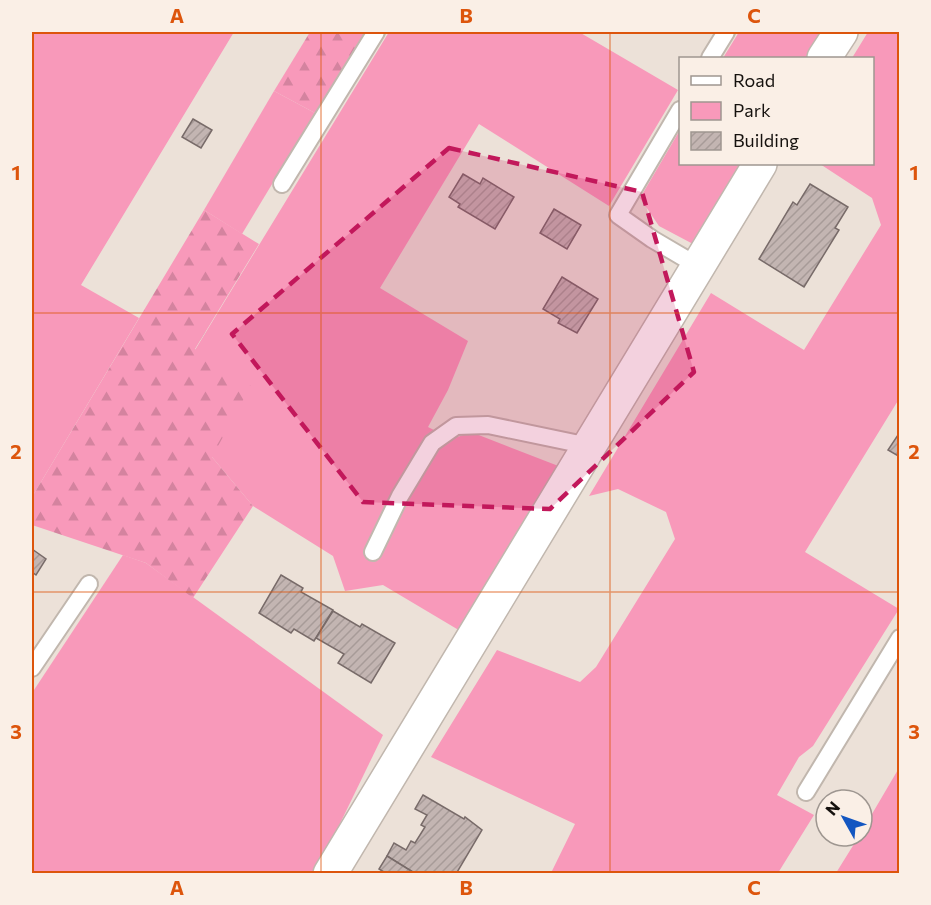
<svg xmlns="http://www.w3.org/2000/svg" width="931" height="905" viewBox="0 0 931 905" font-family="Commissioner,sans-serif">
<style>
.green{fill:#f899ba}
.forest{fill:url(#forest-firs)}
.building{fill:url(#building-hatch);stroke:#786b69;stroke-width:1.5}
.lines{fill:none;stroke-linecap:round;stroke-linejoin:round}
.lane-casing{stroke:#c1b7ae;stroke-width:20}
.street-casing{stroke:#c1b7ae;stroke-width:36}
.lane{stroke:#fff;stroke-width:16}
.street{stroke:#fff;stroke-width:33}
.marked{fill:#c2185b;fill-opacity:0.2;stroke:#c2185b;stroke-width:4.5;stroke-dasharray:12 8;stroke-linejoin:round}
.grid{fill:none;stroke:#dd550c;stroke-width:1.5;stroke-opacity:0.55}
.neatline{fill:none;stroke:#dd550c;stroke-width:2}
.grid-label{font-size:20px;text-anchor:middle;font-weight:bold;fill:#dd550c}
</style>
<defs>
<pattern id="forest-firs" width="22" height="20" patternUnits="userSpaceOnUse" patternTransform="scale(1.5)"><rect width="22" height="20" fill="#f899ba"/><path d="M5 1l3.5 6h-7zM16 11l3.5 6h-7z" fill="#d4839f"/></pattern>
<pattern id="building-hatch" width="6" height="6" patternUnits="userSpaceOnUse" patternTransform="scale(1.5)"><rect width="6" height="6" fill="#c3b5b2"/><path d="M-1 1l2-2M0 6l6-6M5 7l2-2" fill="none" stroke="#a79b98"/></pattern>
</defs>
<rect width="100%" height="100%" fill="#ece1d8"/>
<!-- green -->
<g class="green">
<path d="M 32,32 L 234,32 L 81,285 L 139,318 L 32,497 Z"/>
<path d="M 389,32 L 579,32 L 678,90 L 609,206 L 479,124 L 380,288 L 468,341 L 448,390 L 428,427 L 452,439 L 471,432 L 561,467 L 462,632 L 383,585 L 345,591 L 333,556 L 253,506 L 212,457 L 195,350 Z"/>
<path d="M 739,32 L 823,32 L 807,58 L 723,58 Z"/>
<path d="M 868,32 L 899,32 L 899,399 L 805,552 L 899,609 L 813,746 L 799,757 L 777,795 L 814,815 L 778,873 L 551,873 L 575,824 L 431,757 L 497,650 L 580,682 L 596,667 L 675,539 L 666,512 L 618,489 L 589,496 L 711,293 L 804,350 L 881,225 L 872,198 L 820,164 L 872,164 L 872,58 L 852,58 Z"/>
<path d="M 274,91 L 315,113 L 242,234 L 204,210 Z"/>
<path d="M 680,130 L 680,164 L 742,164 L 693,244 L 659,226 L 640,198 Z"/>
<path d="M 123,555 L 146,563 L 383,735 L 316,873 L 32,874 L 32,693 Z"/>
<path d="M 899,768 L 899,873 L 836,873 L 859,836 L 862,836 L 862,831 Z"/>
</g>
<!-- forest -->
<g class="forest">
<path d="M 310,32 L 365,32 L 315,113 L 274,91 Z"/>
<path d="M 204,210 L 259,244 L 195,349 L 251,386 L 212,457 L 253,506 L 193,598 L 146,563 L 32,525 L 32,497 Z"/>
</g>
<!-- building -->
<g class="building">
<path d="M 193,119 L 212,130 L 201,148 L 182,137 Z"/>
<path d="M 463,174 L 480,184 L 483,178 L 514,197 L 495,229 L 458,207 L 460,204 L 449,197 Z"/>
<path d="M 810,184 L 848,207 L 835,228 L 839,230 L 804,287 L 759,259 L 793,202 L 797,205 Z"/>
<path d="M 554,209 L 581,225 L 567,249 L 540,233 Z"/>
<path d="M 562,277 L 598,299 L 577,333 L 558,323 L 560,319 L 543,309 Z"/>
<path d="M 900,432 L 900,457 L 888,450 Z"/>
<path d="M 32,549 L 46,559 L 36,575 L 32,572 Z"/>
<path d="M 281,575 L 303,588 L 301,592 L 333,610 L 314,641 L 294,629 L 291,633 L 259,613 Z"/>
<path d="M 333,611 L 360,627 L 362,624 L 395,643 L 371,683 L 338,663 L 344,654 L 316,638 Z"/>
<path d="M 423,795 L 464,819 L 465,817 L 482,830 L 456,874 L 416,874 L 387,856 L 394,843 L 406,850 L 411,841 L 415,843 L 425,827 L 421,825 L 427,815 L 415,809 Z"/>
<path d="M 387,856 L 416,874 L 387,874 L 379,869 Z"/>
</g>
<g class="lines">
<defs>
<g id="lane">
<path d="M 710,58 L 726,32"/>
<path d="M 680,110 L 618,215 L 652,239 L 698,266"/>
<path d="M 282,184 L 376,32"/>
<path d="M 373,552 L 400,496 L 432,443 L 456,426 L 488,425 L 589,446"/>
<path d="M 32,668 L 89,584"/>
<path d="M 806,792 L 900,638"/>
</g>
<g id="street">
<path d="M 824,58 L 841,32"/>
<path d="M 330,874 L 760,164"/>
</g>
</defs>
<!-- lane casing -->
<use href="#lane" class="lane-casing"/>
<!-- street casing -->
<use href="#street" class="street-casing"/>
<!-- lane -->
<use href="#lane" class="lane"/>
<!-- street -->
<use href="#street" class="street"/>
</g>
<!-- marked area -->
<path class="marked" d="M 449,148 L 642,192 L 694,372 L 550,509 L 363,502 L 232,334 Z"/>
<!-- grid -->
<path class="grid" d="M 321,32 L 321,874M 610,32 L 610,874M 32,313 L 900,313M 32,592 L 900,592"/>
<!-- border -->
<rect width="931" height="905" fill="none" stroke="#faefe6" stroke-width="66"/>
<!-- legend -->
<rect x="679" y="57" width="195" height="108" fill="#faefe6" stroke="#9e9690" stroke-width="1.5"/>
<rect x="691" y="76" width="30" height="9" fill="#ffffff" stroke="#9e9690" stroke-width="1.5"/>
<text x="733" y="87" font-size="18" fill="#15110e">Road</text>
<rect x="691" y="102" width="30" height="18" fill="#f899ba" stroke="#9e9690" stroke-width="1.5"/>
<text x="733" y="117" font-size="18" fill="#15110e">Park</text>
<rect x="691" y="132" width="30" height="18" fill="url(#building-hatch)" stroke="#9e9690" stroke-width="1.5"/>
<text x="733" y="147" font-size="18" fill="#15110e">Building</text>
<!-- north arrow -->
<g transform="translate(844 818) rotate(310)"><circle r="28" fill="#faefe6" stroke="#9e9690" stroke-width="1.5"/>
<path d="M0-4.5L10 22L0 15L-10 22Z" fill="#1356c1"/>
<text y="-9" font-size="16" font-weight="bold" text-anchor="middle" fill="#15110e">N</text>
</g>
<rect x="33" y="33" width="865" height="839" class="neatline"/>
<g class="grid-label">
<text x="177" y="23">A</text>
<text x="466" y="23">B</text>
<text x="754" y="23">C</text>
<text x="16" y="180">1</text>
<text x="914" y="180">1</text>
<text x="16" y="459">2</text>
<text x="914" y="459">2</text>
<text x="16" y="739">3</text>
<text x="914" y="739">3</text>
<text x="177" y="895">A</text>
<text x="466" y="895">B</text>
<text x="754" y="895">C</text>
</g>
</svg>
